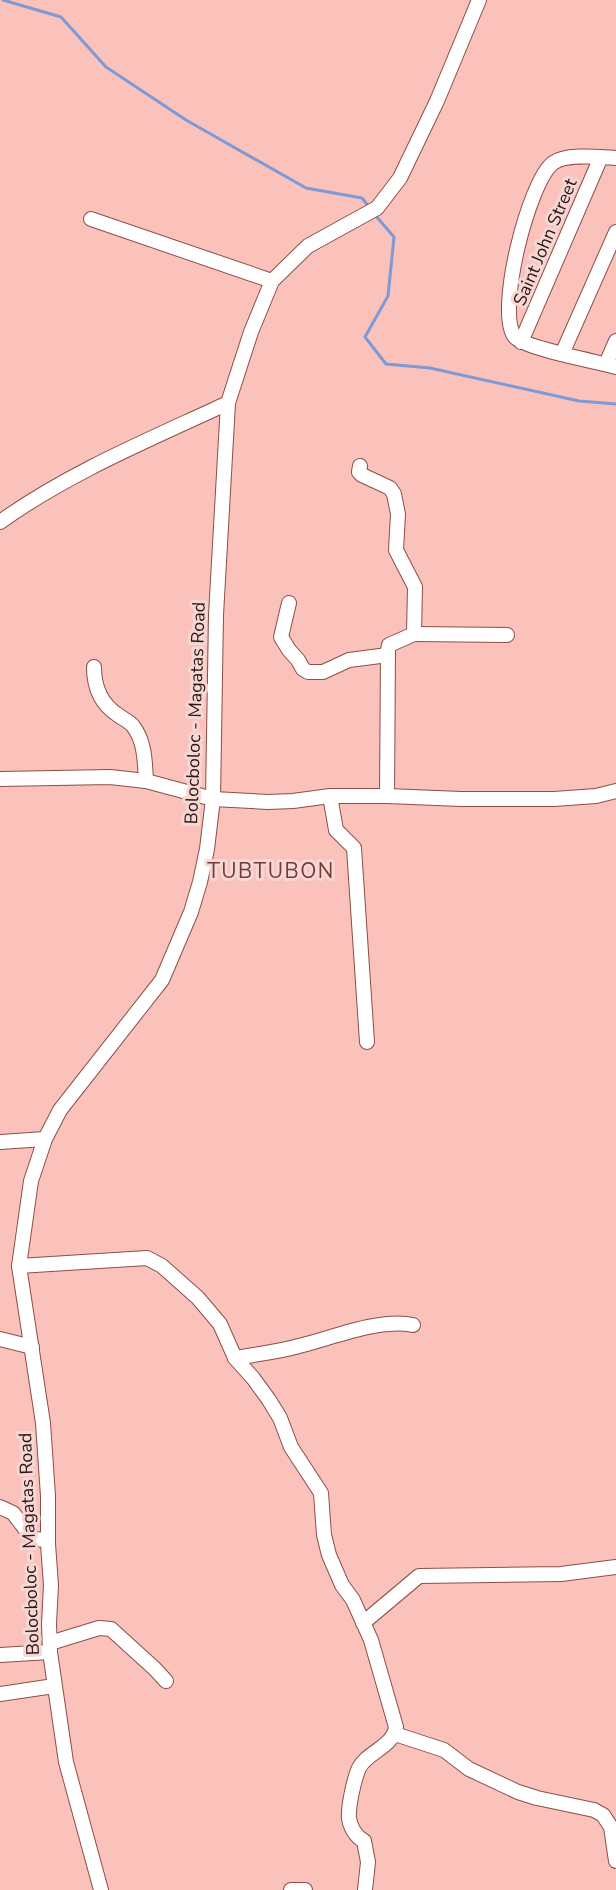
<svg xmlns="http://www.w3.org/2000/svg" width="616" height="1890" viewBox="0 0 616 1890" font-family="'Nunito Sans',sans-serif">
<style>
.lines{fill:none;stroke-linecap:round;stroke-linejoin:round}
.stream{stroke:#7e9ad6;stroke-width:3}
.minor-casing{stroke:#8b4e49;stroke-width:16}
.minor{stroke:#fff;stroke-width:14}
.labels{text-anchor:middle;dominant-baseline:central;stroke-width:6;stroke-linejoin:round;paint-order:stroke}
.street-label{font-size:18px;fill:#2e1513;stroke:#f5d7d4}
.quarter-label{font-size:21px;letter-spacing:1.5px;fill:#763a36;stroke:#f5d7d4}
</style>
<rect width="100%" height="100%" fill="#fbc2bc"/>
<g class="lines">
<!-- stream -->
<g class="stream">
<path d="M 3,0 L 61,17 L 106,67 L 186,120 L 306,188 L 362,198 L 369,207"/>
<path d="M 375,215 L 394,237 L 388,296 L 365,337 L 386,364 L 430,368 L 579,401 L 616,404"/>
</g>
<defs>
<g id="minor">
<path d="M 616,158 C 600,157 566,153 553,163 C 529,181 495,313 515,337 C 525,348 598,362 616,367"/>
<path d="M 91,219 L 272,281"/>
<path d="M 521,342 L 601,157"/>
<path d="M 562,354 L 616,232"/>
<path d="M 606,364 L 616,341"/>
<path d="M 360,466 L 359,472 L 362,475 L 390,488 L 394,494 L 398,514 L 396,550 L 415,587 L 414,634 L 389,645 L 388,650 L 387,796"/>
<path d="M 0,522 C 70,472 151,439 228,403"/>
<path d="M 289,603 L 281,637 L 289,650 L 298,660 L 303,669 L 308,672 L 323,672 L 349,660 L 388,655"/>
<path d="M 414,634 L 507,635"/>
<path d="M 94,667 C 94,687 101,704 118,715 C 123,719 129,721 133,726 C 145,741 145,763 146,781"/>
<path d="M 0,779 L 110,777 L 146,781 L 213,799 L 268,802 L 293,801 L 330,796 L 387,796 L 461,799 L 554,799 L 596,796 L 616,791"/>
<path d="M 330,796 L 336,830 L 354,848 L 367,1042"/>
<path d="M 0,1142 L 45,1139"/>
<path d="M 19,1266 L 147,1258 L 162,1266 L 198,1298 L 220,1324 L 235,1358 L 253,1378 L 269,1400 L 280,1418 L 291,1447 L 321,1493 L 324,1535 L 329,1555 L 342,1585 L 353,1600 L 371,1640 L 396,1727 C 393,1747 367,1752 359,1768 C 354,1779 348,1807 349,1818 C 350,1827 356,1837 364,1841 L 368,1862 L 365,1890"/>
<path d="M 0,1339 L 32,1347"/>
<path d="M 235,1358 C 257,1354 278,1352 299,1346 C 332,1338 380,1318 413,1325"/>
<path d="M 0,1507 L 13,1513 L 33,1539 L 48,1540"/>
<path d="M 363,1623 L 419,1576 L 561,1574 L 616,1567"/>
<path d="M 50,1643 L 99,1628 L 111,1629 L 155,1669 L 166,1681"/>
<path d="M 0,1655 L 50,1652"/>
<path d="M 0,1694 L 54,1686"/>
<path d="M 395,1734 L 444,1750 L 469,1769 L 518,1792 L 537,1798 L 594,1810 L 603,1815 L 611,1827 L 616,1861"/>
<path d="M 101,1890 L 66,1762 L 50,1652 L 49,1624 L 51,1585 L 48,1544 L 48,1496 L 43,1423 L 19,1266 L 31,1181 L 45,1139 L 60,1110 L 162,980 L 191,912 L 200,882 L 207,849 L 213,799 L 216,615 L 228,403 L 251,332 L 272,281 L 308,246 L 377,208 L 400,178 L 437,101 L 479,0"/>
<path d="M 291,1890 L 305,1890"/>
</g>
</defs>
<!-- minor casing -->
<use href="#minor" class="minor-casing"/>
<!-- minor -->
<use href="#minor" class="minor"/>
</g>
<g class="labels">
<!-- street labels -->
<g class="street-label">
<text transform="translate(545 242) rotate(-67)">Saint John Street</text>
<text transform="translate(195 713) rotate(-88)">Bolocboloc - Magatas Road</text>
<text transform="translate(29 1544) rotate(-92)">Bolocboloc - Magatas Road</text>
</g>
<!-- quarter labels -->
<g class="quarter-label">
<text x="271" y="871">TUBTUBON</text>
</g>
</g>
</svg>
